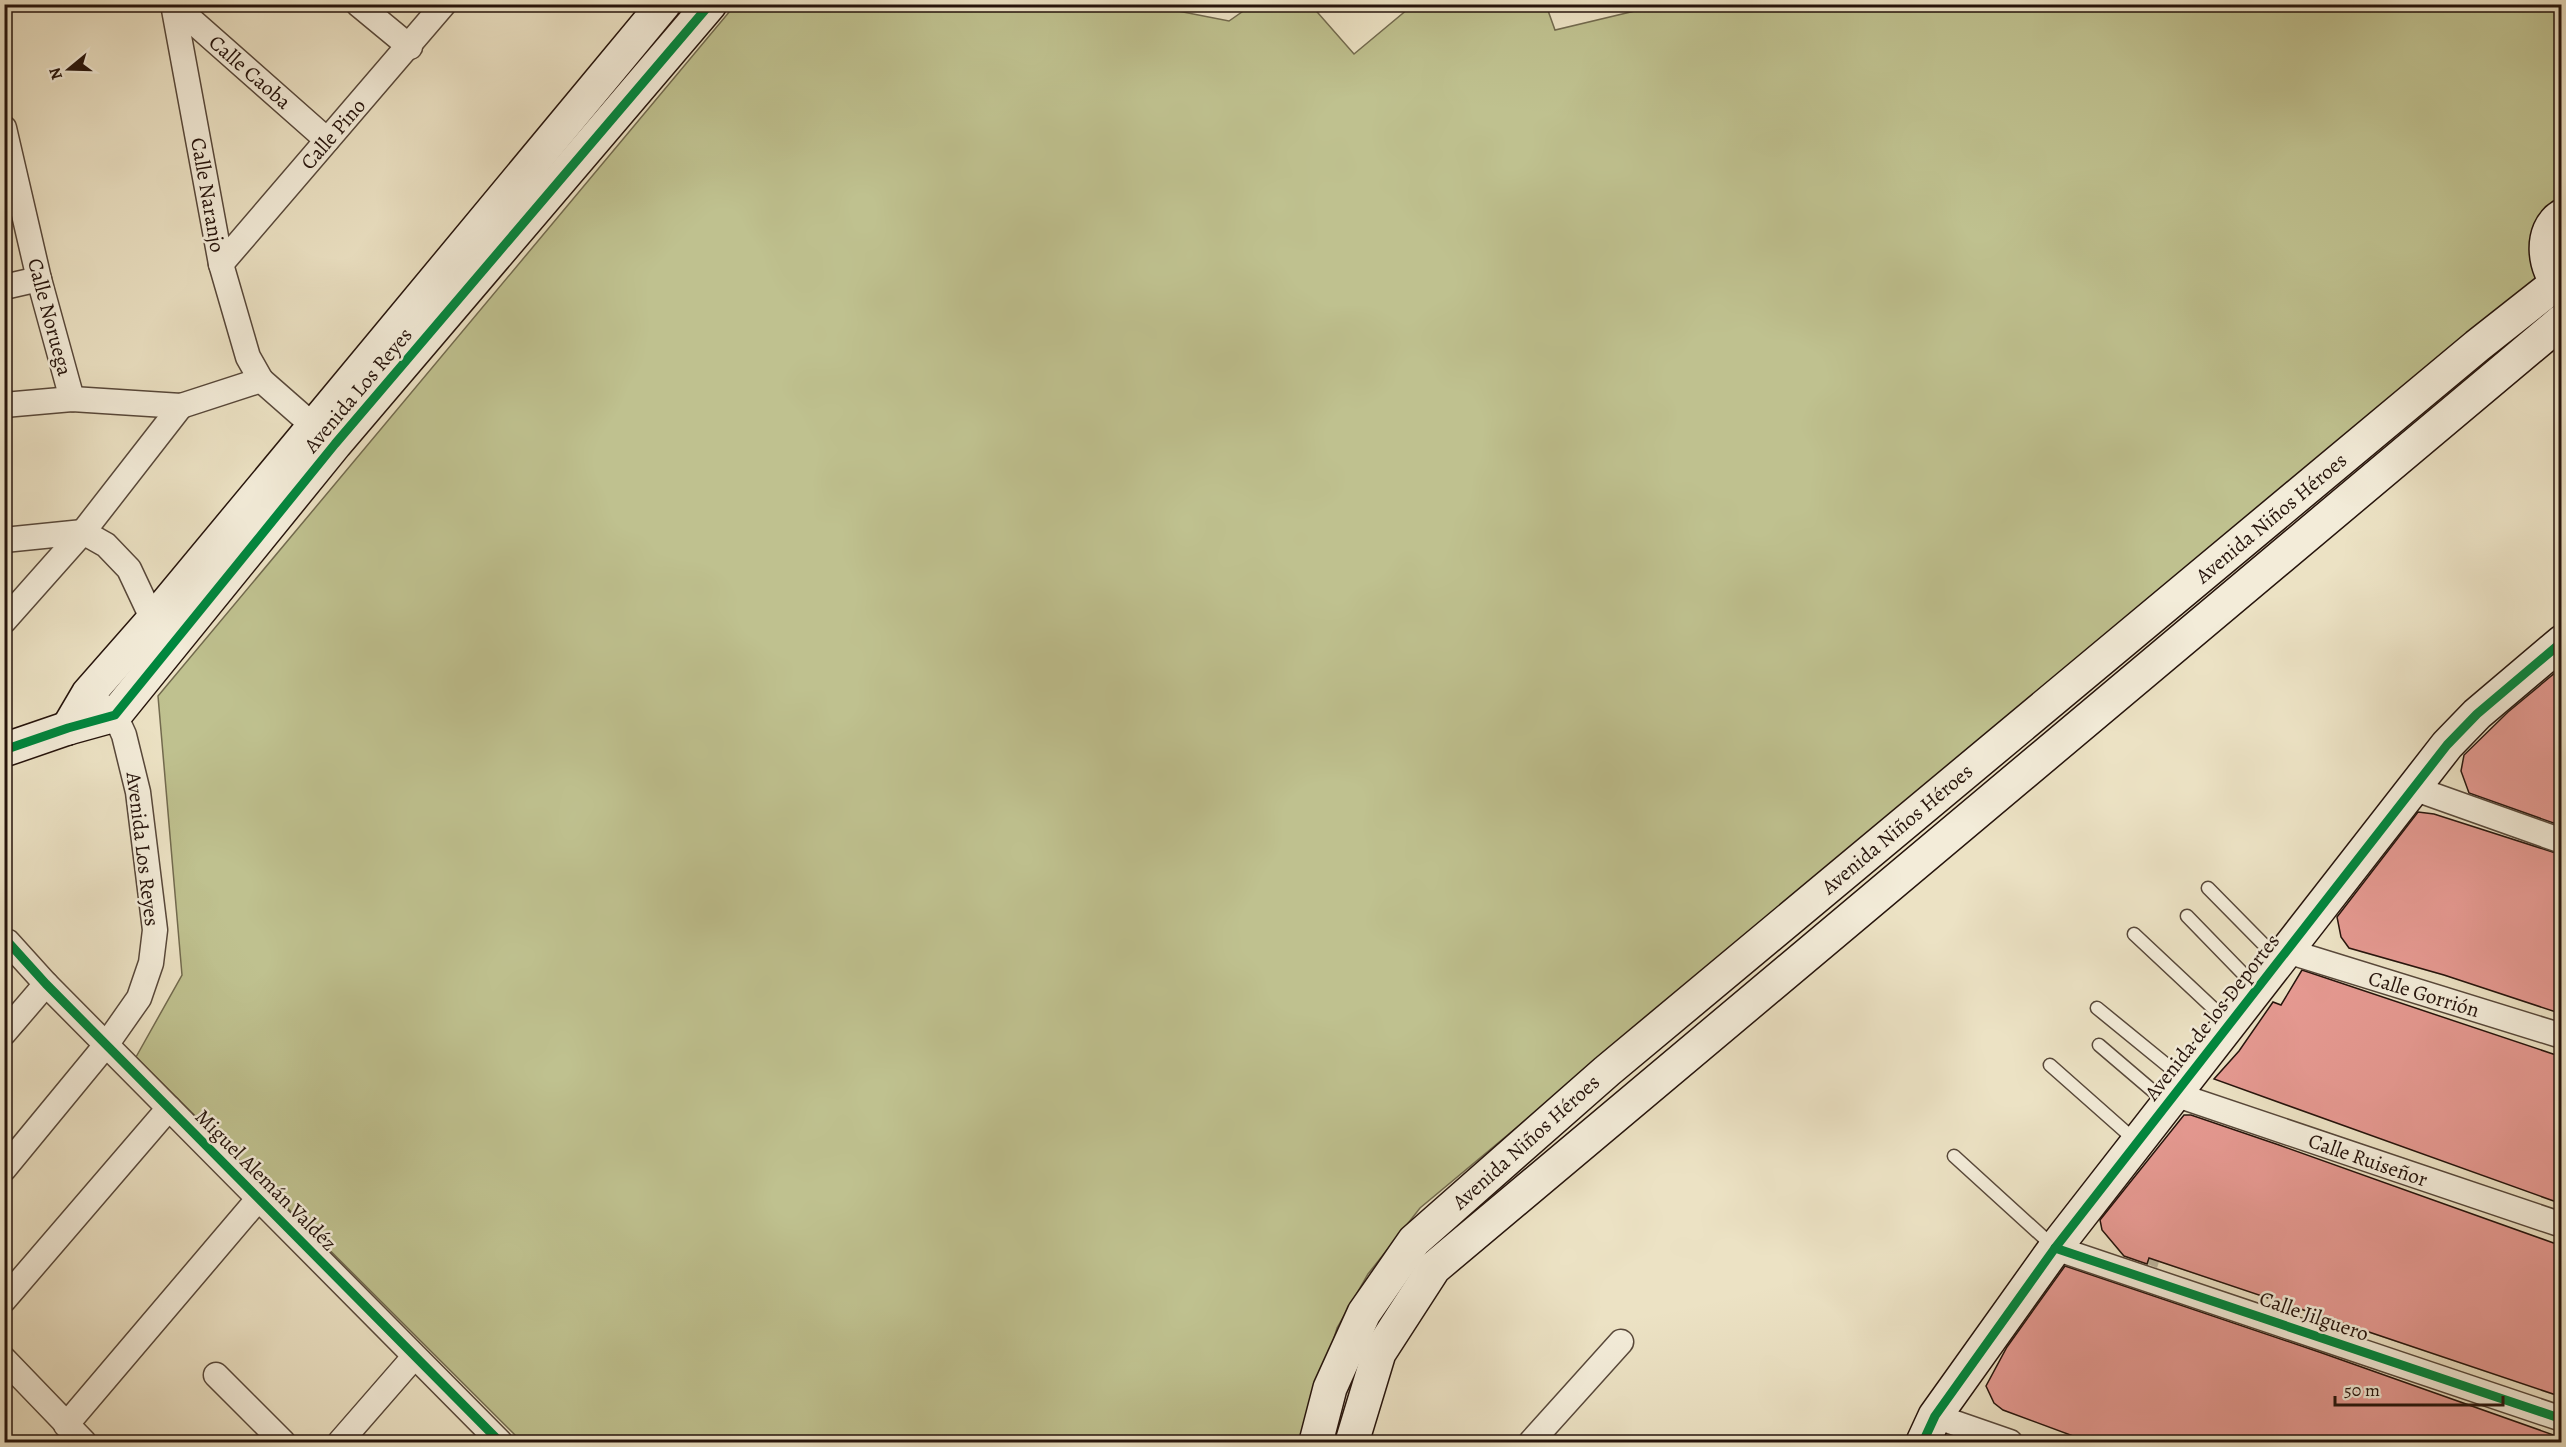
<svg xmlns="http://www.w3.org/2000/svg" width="2566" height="1447" viewBox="0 0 2566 1447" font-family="Alegreya,serif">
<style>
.green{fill:#bfc18f;stroke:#726a4e;stroke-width:1.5}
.shadow{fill:#0003}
.building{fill:#e59991;stroke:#26140c;stroke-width:1.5}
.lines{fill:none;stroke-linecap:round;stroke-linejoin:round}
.lane-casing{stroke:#58483a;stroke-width:15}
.street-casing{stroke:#58483a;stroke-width:27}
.secondary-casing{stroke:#26140c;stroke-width:36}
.lane{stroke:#f3ecd9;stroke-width:12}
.street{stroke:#f3ecd9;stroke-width:24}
.secondary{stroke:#f3ecd9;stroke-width:33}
.cycleway-casing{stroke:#f3ecd9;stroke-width:13}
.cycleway{stroke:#00873e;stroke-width:9}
.labels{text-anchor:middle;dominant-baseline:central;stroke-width:5;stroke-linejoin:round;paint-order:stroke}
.street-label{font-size:21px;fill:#26140c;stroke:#f3ecd9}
</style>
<rect width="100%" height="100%" fill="#ece2c4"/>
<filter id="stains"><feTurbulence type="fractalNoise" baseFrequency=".00333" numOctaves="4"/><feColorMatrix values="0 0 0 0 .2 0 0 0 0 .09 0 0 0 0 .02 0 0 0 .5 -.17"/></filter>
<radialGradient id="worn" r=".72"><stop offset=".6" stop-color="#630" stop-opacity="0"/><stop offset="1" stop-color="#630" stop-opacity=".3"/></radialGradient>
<!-- green -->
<g class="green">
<path d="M 1142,4 L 1229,21 L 1252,5 L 1311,5 L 1354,54 L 1414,4 L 1546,5 L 1555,30 L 1664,4 L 2561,5 L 2561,259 L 1420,1208 L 1368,1274 L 1337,1328 L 1303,1442 L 522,1442 L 136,1057 L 182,975 L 158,696 L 735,5 Z"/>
<path d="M 1938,1423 L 2000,1442 L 1929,1442 Z"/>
</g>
<!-- shadow -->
<g class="shadow">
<path d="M 2562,672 L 2562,826 L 2470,792 Z"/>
<path d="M 2562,860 L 2562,1014 L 2455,979 L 2360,952 L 2350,946 Z"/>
<path d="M 2562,1059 L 2562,1204 L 2217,1079 Z"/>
<path d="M 2562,1248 L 2562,1398 L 2159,1262 L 2157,1268 L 2125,1255 Z"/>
</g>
<!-- building -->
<g class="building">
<path d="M 2562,667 L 2562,826 L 2469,793 L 2461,771 L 2464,755 L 2508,712 Z"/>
<path d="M 2418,812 L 2434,814 L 2562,855 L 2562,1014 L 2444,975 L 2349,948 L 2341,937 L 2337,917 Z"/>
<path d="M 2302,970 L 2562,1057 L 2562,1204 L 2214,1079 L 2239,1051 L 2273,1002 L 2281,1005 Z"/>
<path d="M 2184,1115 L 2191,1115 L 2279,1145 L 2562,1246 L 2562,1397 L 2149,1258 L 2147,1264 L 2124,1256 L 2102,1230 L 2100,1220 Z"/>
<path d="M 2065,1266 L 2322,1353 L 2562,1438 L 2562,1443 L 2092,1443 L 2003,1410 L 1994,1403 L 1986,1386 L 2007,1347 Z"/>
</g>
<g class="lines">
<defs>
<g id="lane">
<path d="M 2208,888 L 2279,960"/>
<path d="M 2187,916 L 2257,988"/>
<path d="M 2134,934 L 2229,1023"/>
<path d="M 2097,1008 L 2184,1079"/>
<path d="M 2099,1045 L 2167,1103"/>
<path d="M 2050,1065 L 2137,1142"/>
<path d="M 1954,1156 L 2054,1247"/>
</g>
<g id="street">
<path d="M 173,4 L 221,264 L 248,357 L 261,380"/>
<path d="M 173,4 L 327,140"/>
<path d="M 358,4 L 410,47"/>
<path d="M 4,128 L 39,279 L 72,399"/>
<path d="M 221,264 L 444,4"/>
<path d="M 4,287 L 39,279"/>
<path d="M 4,405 L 72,399 L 181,406 L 261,380 L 326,437"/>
<path d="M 4,540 L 83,532 L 106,545 L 129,569 L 153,620"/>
<path d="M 4,621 L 83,532 L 181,406"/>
<path d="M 2413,788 L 2562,841"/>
<path d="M 8,942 L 46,984 L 500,1442"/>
<path d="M 2287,951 L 2562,1036"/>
<path d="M 4,1033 L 46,984"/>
<path d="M 2174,1094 L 2562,1225"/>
<path d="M 4,1169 L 106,1045 L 139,998 L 151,963 L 155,930 L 138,792 L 124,735 L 115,715 L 103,706"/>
<path d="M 2055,1248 L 2562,1419"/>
<path d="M 4,1300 L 169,1108"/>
<path d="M 4,1359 L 84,1442"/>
<path d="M 216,1375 L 283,1442"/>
<path d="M 1935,1416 L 2010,1442"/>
<path d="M 66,1425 L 259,1198"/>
<path d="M 340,1442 L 414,1357"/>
<path d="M 1531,1442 L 1621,1342"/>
</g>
<g id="secondary">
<path d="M 2562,216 C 2539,230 2543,270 2562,287"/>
<path d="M 68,728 L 88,694 L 153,620 L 664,4"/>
<path d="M 4,750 L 68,728 L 115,715 L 335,444 L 710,4"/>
<path d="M 1316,1442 L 1330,1388 L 1364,1313 L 1414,1241 L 1607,1071 L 2477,346 L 2562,279"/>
<path d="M 1352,1442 L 1379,1353 L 1434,1268 L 2562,321"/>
<path d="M 1923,1442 L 1935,1416 L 2055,1248 L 2447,745 L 2477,714 L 2562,642"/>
</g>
</defs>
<!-- lane casing -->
<use href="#lane" class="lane-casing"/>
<!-- street casing -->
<use href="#street" class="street-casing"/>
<!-- secondary casing -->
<use href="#secondary" class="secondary-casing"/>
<!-- lane -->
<use href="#lane" class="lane"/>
<!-- street -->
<use href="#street" class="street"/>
<!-- secondary -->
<use href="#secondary" class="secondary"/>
<defs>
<g id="cycleway">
<path d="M 4,750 L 68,728 L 115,715 L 335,444 L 710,4"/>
<path d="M 8,942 L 46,984 L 500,1442"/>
<path d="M 2055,1248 L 2562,1419"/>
<path d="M 1923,1442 L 1935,1416 L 2055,1248 L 2447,745 L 2477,714 L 2562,642"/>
</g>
</defs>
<!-- cycleway casing -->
<use href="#cycleway" class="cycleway-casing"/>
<!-- cycleway -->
<use href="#cycleway" class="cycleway"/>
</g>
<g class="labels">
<!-- street labels -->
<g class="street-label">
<text transform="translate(250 72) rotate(41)">Calle Caoba</text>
<text transform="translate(333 134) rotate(-49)">Calle Pino</text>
<text transform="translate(208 195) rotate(80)">Calle Naranjo</text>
<text transform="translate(50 317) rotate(75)">Calle Noruega</text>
<text transform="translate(358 390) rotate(-50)">Avenida Los Reyes</text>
<text transform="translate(2271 518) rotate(-40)">Avenida Niños Héroes</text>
<text transform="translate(1897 829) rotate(-40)">Avenida Niños Héroes</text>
<text transform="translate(143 849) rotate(83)">Avenida Los Reyes</text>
<text transform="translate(2424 994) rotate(17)">Calle Gorrión</text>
<text transform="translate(2212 1017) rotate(-52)">Avenida de los Deportes</text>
<text transform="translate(1526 1142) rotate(-42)">Avenida Niños Héroes</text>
<text transform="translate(2368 1160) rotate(19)">Calle Ruiseñor</text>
<text transform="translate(266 1180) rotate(45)">Miguel Alemán Valdéz</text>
<text transform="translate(2314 1316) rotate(19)">Calle Jilguero</text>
</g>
</g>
<!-- margin -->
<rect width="2566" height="1447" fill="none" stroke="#ece2c4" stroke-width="24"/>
<rect x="6" y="6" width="2554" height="1435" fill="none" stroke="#26140c" stroke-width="3"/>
<rect x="12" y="12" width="2542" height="1423" fill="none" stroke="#26140c" stroke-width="1.5"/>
<!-- north arrow -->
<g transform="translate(69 69) rotate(251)" stroke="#f3ecd9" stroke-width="4.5" paint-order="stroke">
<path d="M0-4.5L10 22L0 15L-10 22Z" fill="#26140c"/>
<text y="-9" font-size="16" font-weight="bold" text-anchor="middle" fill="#26140c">N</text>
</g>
<!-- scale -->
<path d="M2335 1396v9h168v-9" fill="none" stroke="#26140c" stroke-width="3"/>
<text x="2344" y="1396" font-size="18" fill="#26140c" stroke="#f3ecd9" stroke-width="4.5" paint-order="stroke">50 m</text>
<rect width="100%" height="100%" filter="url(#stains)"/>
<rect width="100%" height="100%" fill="url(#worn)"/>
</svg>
